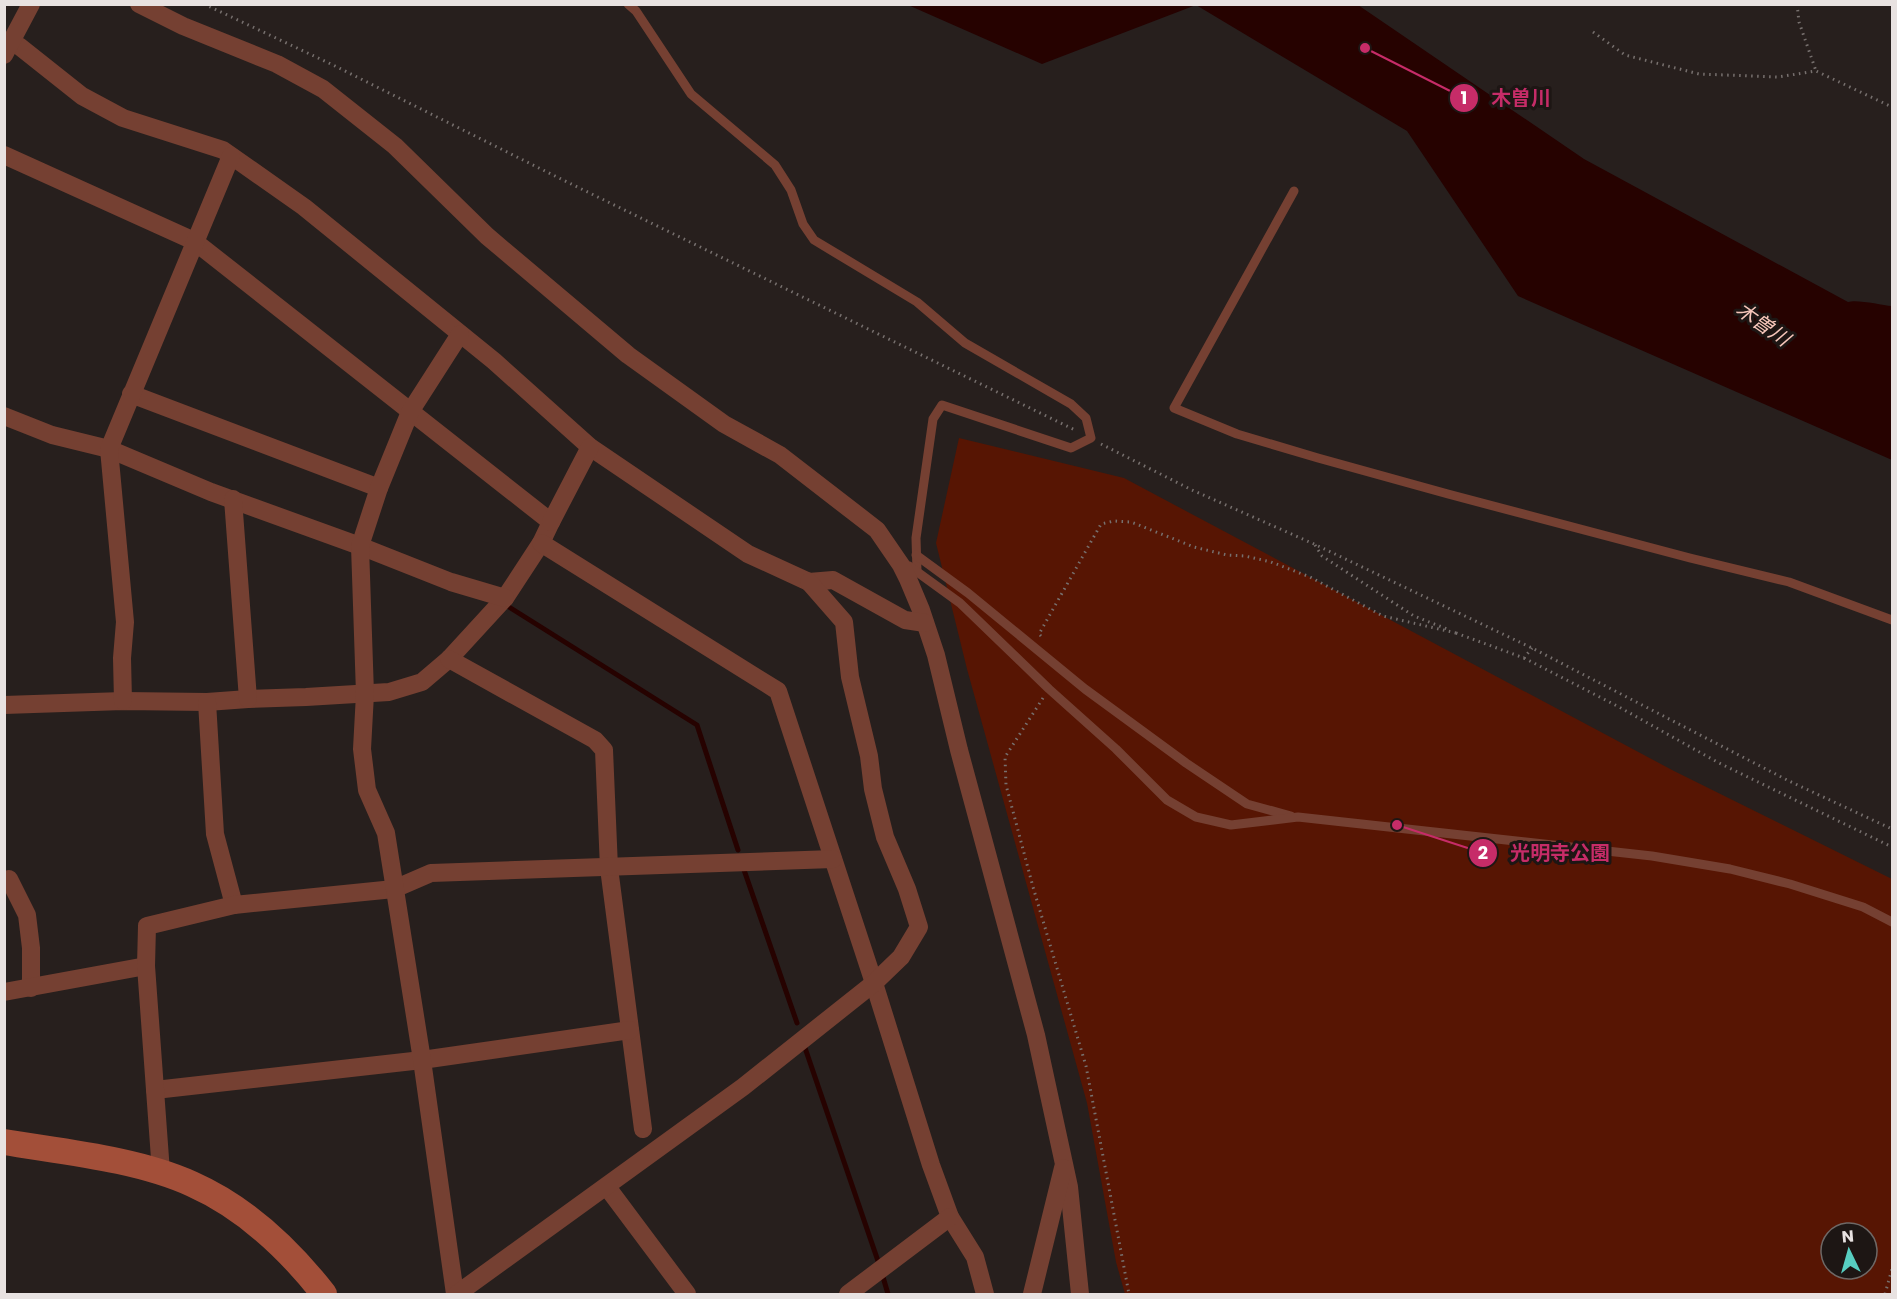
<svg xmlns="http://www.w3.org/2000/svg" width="1897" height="1299" viewBox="0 0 1897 1299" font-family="Poppins,'Noto Sans JP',sans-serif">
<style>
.green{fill:#571503;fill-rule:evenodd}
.water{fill:#260200}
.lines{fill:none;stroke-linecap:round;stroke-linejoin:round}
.stream{stroke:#260200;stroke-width:5}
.path{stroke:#77706e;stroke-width:3;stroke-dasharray:1.5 4.5;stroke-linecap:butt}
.lane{stroke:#754032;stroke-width:9}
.street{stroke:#754032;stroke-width:18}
.secondary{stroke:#a34f39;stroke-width:26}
.labels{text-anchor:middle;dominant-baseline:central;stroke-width:6;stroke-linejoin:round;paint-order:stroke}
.water-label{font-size:20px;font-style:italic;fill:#f6c6ba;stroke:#1d1614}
.leader{fill:none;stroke:#c62c68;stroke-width:2}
.callout-dot{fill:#c62c68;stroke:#1d1614;stroke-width:2}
.mark-label{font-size:18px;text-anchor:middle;font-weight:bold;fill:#fff}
.callout-label{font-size:20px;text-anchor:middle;font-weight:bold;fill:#c62c68;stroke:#1d1614;stroke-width:6;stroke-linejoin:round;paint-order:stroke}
</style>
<rect width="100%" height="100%" fill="#271f1d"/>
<!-- green -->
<path class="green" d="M 959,438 L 1124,478 L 1674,771 L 1892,879 L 1892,1294 L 1125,1294 L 1116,1262 L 1087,1103 L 967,669 L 936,543 ZM 1831,1233 L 1867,1233 L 1867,1269 L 1831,1269 Z"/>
<!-- water -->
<path class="water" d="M 908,5 L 1358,5 L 1584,159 L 1848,302 C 1857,299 1881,305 1892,306 L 1892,460 L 1518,296 L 1407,131 L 1196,5 L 1042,64 Z"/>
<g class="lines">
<!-- stream -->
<g class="stream">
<path d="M 509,607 L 697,725 L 738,850"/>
<path d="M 743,867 L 797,1023"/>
<path d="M 803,1042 L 879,1264"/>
<path d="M 883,1277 L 888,1294"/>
</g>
<!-- path -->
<g class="path">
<path d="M 204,4 L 333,65 L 561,179 L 1077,431"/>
<path d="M 1797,4 L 1799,22 L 1816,71"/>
<path d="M 1593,32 L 1625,55 L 1699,74 L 1778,77 L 1816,71 L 1892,107"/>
<path d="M 1101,444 L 1192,490 L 1314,544 L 1532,648 L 1789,781 L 1892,829"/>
<path d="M 1315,545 L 1322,556 L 1414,616 L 1447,629"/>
<path d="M 1456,633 L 1524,658 L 1532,648"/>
<path d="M 1041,636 L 1039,634 L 1101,524 L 1114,521 L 1131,522 L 1194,547 L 1227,555 L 1245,556 L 1271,562 L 1310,577 L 1383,616 L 1456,633"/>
<path d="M 1524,658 L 1619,707 L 1719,763 L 1892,847"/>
<path d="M 1043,698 L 1005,757 L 1006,785 L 1033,887 L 1086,1066 L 1129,1294"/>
<path d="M 1885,1294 L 1892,1269"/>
</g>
<!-- lane -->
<g class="lane">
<path d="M 628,4 L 636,11 L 691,94 L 775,165 L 791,190 L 803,224 L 814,240 L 917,302 L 965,343 L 1071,404 L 1086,418 L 1091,438 L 1071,448 L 942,405 L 933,419 L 916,538 L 917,571"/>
<path d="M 1294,191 L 1174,408 L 1237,434 L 1318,458 L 1448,494 L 1690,558 L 1789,582 L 1892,620"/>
<path d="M 916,555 L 968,593 L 1085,689 L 1186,763 L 1247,804 L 1291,816"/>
<path d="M 903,565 L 909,566 L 960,603 L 1049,689 L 1116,749 L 1167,800 L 1196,817 L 1231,825 L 1298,817 L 1652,856 L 1730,869 L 1790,884 L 1863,907 L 1892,922"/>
</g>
<!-- street -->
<g class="street">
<path d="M 139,4 L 183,26 L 277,64 L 323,89 L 395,146 L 487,236 L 628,355 L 724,424 L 780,455 L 877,530 L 901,565 L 908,579 L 921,610 L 936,655 L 959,750 L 1036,1035 L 1069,1187 L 1080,1294"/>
<path d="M 19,46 L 82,96 L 123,118 L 223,150 L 304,207 L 494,361 L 590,447 L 748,554 L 809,582 L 833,580 L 905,620 L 925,623"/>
<path d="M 4,55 L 31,4"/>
<path d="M 4,155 L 194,241 L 551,522 L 541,543 L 505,598 L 449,659 L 422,682 L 389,692 L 306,697 L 248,699 L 207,702 L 123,701 L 4,705"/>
<path d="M 131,394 L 379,488"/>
<path d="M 4,416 L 52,435 L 109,449 L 211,492 L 360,546 L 451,582 L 505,598"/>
<path d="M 233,499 L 248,699"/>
<path d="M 551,522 L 590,447"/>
<path d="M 541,543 L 778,691 L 874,983 L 931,1165 L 950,1217 L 975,1257 L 985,1294"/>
<path d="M 449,659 L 595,740 L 604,750 L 609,868 L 643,1129"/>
<path d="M 123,701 L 122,658 L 125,622 L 109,449 L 231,156"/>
<path d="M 207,702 L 215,834 L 234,905"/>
<path d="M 9,879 L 27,915 L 31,948 L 31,988"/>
<path d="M 4,992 L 146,966"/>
<path d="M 155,1090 L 422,1060 L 630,1030"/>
<path d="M 161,1172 L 146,966 L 147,926 L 234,905 L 394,889 L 431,873 L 833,859"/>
<path d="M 607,1187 L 687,1294"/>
<path d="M 455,1294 L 422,1060 L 386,833 L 367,790 L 362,749 L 365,694 L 360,546 L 379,488 L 410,412 L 460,334"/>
<path d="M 457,1294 L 743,1087 L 874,983 L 901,957 L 919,927 L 907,889 L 885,837 L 873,789 L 869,756 L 850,677 L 844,622 L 809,582"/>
<path d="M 848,1294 L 950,1217"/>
<path d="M 1032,1294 L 1063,1168"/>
</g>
<!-- secondary -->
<path class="secondary" d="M 4,1142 C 64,1152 137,1159 192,1184 C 246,1208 288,1248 324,1294"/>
</g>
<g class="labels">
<!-- water labels -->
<g class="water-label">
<text transform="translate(1763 324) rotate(35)">木曽川</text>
</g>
</g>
<!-- callouts -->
<path class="leader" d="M1365 48L1464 98M1397 825L1483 853"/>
<g class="callout-dot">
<circle cx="1365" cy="48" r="6"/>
<circle cx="1397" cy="825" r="6"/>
<circle cx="1464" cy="98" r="15"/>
<circle cx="1483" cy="853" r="15"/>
</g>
<g class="mark-label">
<text x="1464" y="104">1</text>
<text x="1483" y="859">2</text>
</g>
<g class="callout-label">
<text x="1521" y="105">木曽川</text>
<text x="1560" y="860">光明寺公園</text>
</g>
<!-- border -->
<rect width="1897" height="1299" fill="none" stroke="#e8e2e1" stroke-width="12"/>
<!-- north arrow -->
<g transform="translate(1849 1251) rotate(355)"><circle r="28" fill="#1d1614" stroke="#6e6866" stroke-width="1.5"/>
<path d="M0-4.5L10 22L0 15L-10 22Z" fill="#57cec1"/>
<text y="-9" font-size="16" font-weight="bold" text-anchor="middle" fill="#e8e2e1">N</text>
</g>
</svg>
